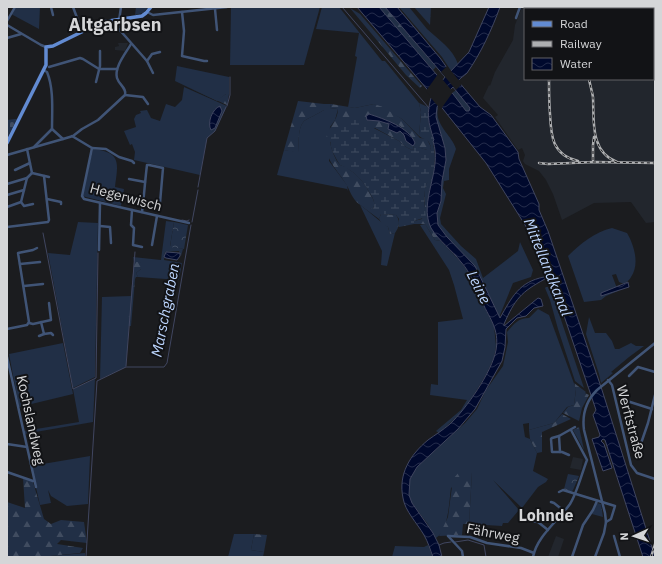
<svg xmlns="http://www.w3.org/2000/svg" width="662" height="564" viewBox="0 0 662 564" font-family="'IBM Plex Sans',sans-serif">
<style>
.built{fill:#22262d}
.grass{fill:#212f46}
.forest{fill:url(#forest-firs)}
.wetland{fill:url(#wetland-marsh)}
.cemetery{fill:url(#cemetery-stones)}
.park{fill:url(#park-crowns)}
.water{fill:url(#water-waves);stroke:#404660;fill-rule:evenodd}
.pier{fill:#1b1c1f}
.lines{fill:none;stroke-linecap:round;stroke-linejoin:round}
.stream{stroke:#404660;stroke-width:1}
.minor{stroke:#405476;stroke-width:2.5}
.major{stroke:#628bd2;stroke-width:3.5}
.rail-casing{stroke:#aeafb1;stroke-width:2.5}
.rail{stroke:#121316;stroke-width:1;stroke-dasharray:3;stroke-linecap:butt}
.labels{text-anchor:middle;dominant-baseline:central;stroke-width:4;stroke-linejoin:round;paint-order:stroke}
.street-label{font-size:14px;fill:#d5d6d8;stroke:#121316}
.water-label{font-size:15px;font-style:italic;fill:#bbd4fd;stroke:#121316}
.quarter-label{font-size:16px;font-weight:bold;fill:#d5d6d8;stroke:#121316}
.district-label{font-size:18px;font-weight:bold;fill:#d5d6d8;stroke:#121316}
</style>
<defs>
<pattern id="forest-firs" width="22" height="20" patternUnits="userSpaceOnUse"><rect width="22" height="20" fill="#212f46"/><path d="M5 1l3.5 6h-7zM16 11l3.5 6h-7z" fill="#404c60"/></pattern>
<pattern id="wetland-marsh" width="20" height="14" patternUnits="userSpaceOnUse"><rect width="20" height="14" fill="#212f46"/><path d="M1 5h8M5 5V1M11 12h8M15 12V8" fill="none" stroke="#404c60"/></pattern>
<pattern id="cemetery-stones" width="16" height="16" patternUnits="userSpaceOnUse"><rect width="16" height="16" fill="#212f46"/><path d="M2 7V4a2 2 0 0 1 4 0v3zM10 15v-3a2 2 0 0 1 4 0v3z" fill="#404c60"/></pattern>
<pattern id="park-crowns" width="20" height="18" patternUnits="userSpaceOnUse"><rect width="20" height="18" fill="#212f46"/><path d="M2 6a3 3 0 1 1 6 0M12 15a3 3 0 1 1 6 0" fill="none" stroke="#404c60"/></pattern>
<pattern id="water-waves" width="16" height="10" patternUnits="userSpaceOnUse"><rect width="16" height="10" fill="#00092d"/><path d="M0 5q4-4 8 0t8 0" fill="none" stroke="#242c4b"/></pattern>
</defs>
<rect width="100%" height="100%" fill="#1b1c1f"/>
<!-- built -->
<g class="built">
<path d="M 522,7 L 566,7 L 567,9 L 525,9 L 525,79 L 653,79 L 653,71 L 653,78 L 655,79 L 655,222 L 646,223 L 631,202 L 594,203 L 562,220 L 553,194 L 546,180 L 539,171 L 525,164 L 523,161 L 525,155 L 522,148 L 518,150 L 495,117 L 498,115 L 483,98 L 489,85 L 490,86 L 495,72 L 513,40 L 515,25 Z"/>
<path d="M 118,43 L 128,43 L 125,51 L 115,50 L 115,47 L 119,46 Z"/>
<path d="M 573,457 L 583,459 L 581,470 L 570,468 Z"/>
<path d="M 556,536 L 564,539 L 558,557 L 548,557 Z"/>
</g>
<!-- grass -->
<g class="grass">
<path d="M 16,7 L 40,7 L 39,29 L 11,14 Z"/>
<path d="M 136,7 L 148,7 L 143,13 L 135,15 Z"/>
<path d="M 237,7 L 320,7 L 304,65 L 230,65 L 231,8 Z"/>
<path d="M 322,7 L 339,7 L 382,61 L 385,61 L 419,103 L 421,112 L 419,136 L 402,119 L 374,104 L 355,108 L 348,107 L 357,57 L 355,56 L 359,33 L 316,29 Z"/>
<path d="M 399,7 L 409,7 C 415,14 421,22 427,29 C 439,40 453,49 458,64 L 451,71 L 442,57 Z"/>
<path d="M 177,66 L 229,77 L 229,94 L 226,94 L 217,101 L 175,81 Z"/>
<path d="M 184,87 L 227,106 L 215,131 L 207,138 L 200,175 L 134,160 L 135,152 L 132,144 L 130,145 L 124,131 L 136,127 L 134,119 L 136,115 L 141,113 L 140,111 L 147,110 L 151,118 L 160,121 L 166,104 L 175,107 L 182,100 Z"/>
<path d="M 456,90 L 470,108 L 469,111 L 466,111 L 452,93 Z"/>
<path d="M 324,104 L 331,104 L 330,108 L 338,109 L 335,120 L 330,127 L 329,161 L 347,185 L 348,191 L 347,189 L 277,175 L 284,150 L 299,152 C 299,143 297,129 304,121 C 307,119 319,113 324,110 Z"/>
<path d="M 437,107 L 438,108 C 434,125 452,135 456,149 L 449,169 L 449,180 L 444,181 L 443,188 L 446,194 L 440,218 L 441,224 L 461,246 L 476,259 L 483,278 L 518,251 L 520,242 L 533,270 L 531,277 L 513,283 L 500,315 L 500,318 L 475,266 L 447,237 L 438,225 L 437,213 L 441,201 L 442,181 L 446,160 L 445,148 L 436,117 Z"/>
<path d="M 93,149 C 122,152 118,164 115,187 L 124,189 L 121,206 L 82,196 Z"/>
<path d="M 360,205 C 370,212 379,221 388,227 L 390,234 L 395,233 L 387,266 L 381,265 L 382,251 Z"/>
<path d="M 166,221 L 174,222 L 170,246 L 183,249 L 181,256 L 179,251 L 165,252 L 164,260 L 182,263 L 179,280 L 138,277 L 136,273 L 141,269 L 140,262 L 134,262 L 133,257 L 161,260 Z"/>
<path d="M 78,222 L 98,223 L 95,377 L 73,388 L 48,253 L 70,255 Z"/>
<path d="M 425,224 L 435,240 L 441,241 L 459,260 L 470,274 L 480,298 L 494,326 L 496,346 L 494,357 L 487,373 L 473,396 L 461,413 L 439,433 L 436,431 L 461,410 L 467,400 L 430,395 L 431,384 L 438,385 L 438,322 L 463,319 L 454,285 L 449,270 L 420,225 Z"/>
<path d="M 612,228 L 627,233 C 634,245 640,264 631,277 C 630,280 626,282 624,284 L 619,282 L 616,274 L 612,275 L 618,291 L 606,296 L 601,300 L 584,302 L 568,256 C 581,243 595,232 612,228 Z"/>
<path d="M 546,287 L 548,287 L 554,299 L 584,388 L 575,381 L 558,329 L 550,300 L 545,288 Z"/>
<path d="M 131,296 L 126,367 L 100,379 L 102,297 Z"/>
<path d="M 538,309 L 549,315 L 576,389 L 574,405 L 567,407 L 554,423 L 529,430 L 529,423 L 523,424 L 525,437 L 530,439 L 537,453 L 533,471 L 548,479 L 546,482 L 538,487 L 522,508 L 493,480 L 519,510 L 508,523 L 503,523 L 502,526 L 469,524 L 472,472 L 451,488 C 449,501 449,530 436,538 L 427,523 L 412,503 L 409,495 L 410,479 L 417,467 L 465,423 L 477,409 L 486,390 L 503,366 L 508,342 L 507,332 C 514,324 518,318 529,318 Z"/>
<path d="M 589,317 L 595,333 L 606,333 L 612,341 L 615,349 L 619,349 L 631,343 L 636,346 L 644,346 L 629,357 L 611,372 L 613,373 L 601,383 L 599,374 L 586,334 Z"/>
<path d="M 63,343 L 73,394 L 19,407 L 9,354 Z"/>
<path d="M 95,379 L 93,422 L 24,434 L 24,431 L 79,422 L 73,389 Z"/>
<path d="M 90,456 L 88,504 L 67,506 L 51,496 L 48,490 L 51,503 L 40,505 L 31,466 Z"/>
<path d="M 234,534 L 254,534 L 251,550 L 264,552 L 263,557 L 228,557 Z"/>
<path d="M 428,545 L 433,557 L 392,557 L 395,546 L 424,547 Z"/>
<path d="M 85,553 L 85,557 L 49,557 L 50,556 Z"/>
</g>
<!-- forest -->
<g class="forest">
<path d="M 379,7 L 385,7 L 436,67 L 433,70 Z"/>
<path d="M 414,7 L 431,7 L 430,25 Z"/>
<path d="M 350,8 L 360,14 L 422,86 L 420,88 L 406,75 Z"/>
<path d="M 185,86 L 217,100 L 226,94 L 229,94 L 227,105 Z"/>
<path d="M 298,101 L 324,104 L 324,110 C 319,113 307,119 304,121 C 297,129 299,144 299,153 L 284,150 Z"/>
<path d="M 331,104 L 355,108 L 374,104 L 383,107 L 402,119 L 420,138 L 427,139 L 431,147 L 430,150 L 427,150 L 417,147 L 413,138 L 400,126 L 386,120 L 369,114 L 367,120 L 379,121 L 389,124 L 389,129 L 397,133 L 400,131 L 405,135 L 406,141 L 413,146 L 414,149 L 412,150 L 406,147 L 399,141 L 375,128 L 330,142 C 331,148 335,160 340,165 C 342,166 344,166 346,167 C 357,175 363,180 369,192 C 373,199 376,202 373,209 C 370,209 361,206 359,204 C 352,199 350,190 346,184 C 337,169 324,159 326,140 C 327,128 338,121 338,109 L 330,108 Z"/>
<path d="M 428,181 L 433,181 C 427,201 426,223 441,241 L 435,240 L 425,224 L 414,224 L 414,221 L 422,219 C 423,215 425,211 425,206 C 425,199 423,187 428,181 Z"/>
<path d="M 381,214 L 396,215 C 401,222 399,227 395,233 L 390,234 L 388,227 L 382,224 L 379,219 Z"/>
<path d="M 134,262 L 140,262 L 143,265 L 141,269 L 136,273 L 138,277 L 136,277 L 135,279 L 131,326 L 128,326 Z"/>
<path d="M 574,383 L 586,392 L 585,393 L 589,395 L 582,408 L 579,421 L 563,413 L 568,407 L 574,405 L 576,390 Z"/>
<path d="M 562,414 L 571,419 L 542,432 L 542,452 L 537,453 L 530,439 L 529,430 L 554,423 Z"/>
<path d="M 471,469 L 472,472 L 469,524 L 463,524 L 462,535 L 439,536 L 448,517 L 453,479 L 460,471 Z"/>
<path d="M 23,478 L 33,482 L 44,519 L 51,524 L 61,520 L 84,522 L 87,543 L 61,540 L 57,544 L 83,548 L 80,553 L 50,556 L 49,557 L 7,557 L 7,502 L 25,508 Z"/>
<path d="M 254,534 L 267,535 L 264,552 L 251,550 Z"/>
</g>
<!-- wetland -->
<path class="wetland" d="M 419,103 L 428,107 L 429,124 L 434,140 L 433,141 L 435,157 L 433,181 C 430,181 428,181 427,183 C 423,189 425,210 426,217 L 414,221 L 414,224 L 399,227 L 399,219 L 396,215 L 381,214 L 379,219 L 360,205 L 373,209 C 376,202 373,198 369,192 C 363,180 353,170 340,165 C 330,148 324,138 342,124 C 346,121 350,118 356,119 L 399,141 L 406,147 L 412,150 L 414,149 L 413,146 L 406,141 L 404,135 L 400,131 L 397,133 L 388,129 L 389,124 L 379,121 L 367,120 L 366,116 L 369,114 L 386,120 L 400,126 L 413,138 L 418,147 L 427,150 L 430,150 L 431,147 C 428,137 425,141 419,136 L 421,112 Z"/>
<!-- cemetery -->
<path class="cemetery" d="M 15,119 L 17,119 L 7,138 L 7,120 Z"/>
<!-- park -->
<g class="park">
<path d="M 174,222 L 188,225 L 184,249 L 170,247 Z"/>
<path d="M 579,427 L 584,450 L 573,430 Z"/>
<path d="M 568,474 L 579,476 L 573,490 L 571,492 L 564,489 Z"/>
<path d="M 597,503 L 601,504 L 603,517 L 592,514 Z"/>
</g>
<!-- water -->
<g class="water">
<path d="M 357,7 L 379,7 L 442,81 L 445,77 L 385,7 L 397,7 L 440,58 L 450,72 L 469,52 L 489,7 L 500,7 C 492,29 481,53 467,73 C 464,76 460,78 458,81 L 480,107 L 491,115 L 518,152 L 519,159 L 539,204 L 539,210 L 548,231 L 602,390 L 655,557 L 643,557 L 605,440 L 603,439 L 601,441 L 604,444 L 612,468 L 603,471 L 592,439 L 599,437 L 600,435 L 593,415 L 596,410 L 559,301 L 546,266 L 532,236 L 486,163 L 439,104 L 437,107 L 436,117 L 445,148 L 446,160 L 442,181 L 441,201 L 437,213 L 438,225 L 447,237 L 475,266 L 500,318 C 512,297 519,282 544,277 L 545,279 C 521,292 515,299 504,324 L 504,326 L 538,298 L 541,299 L 543,306 L 534,308 L 526,316 L 517,318 L 506,329 L 505,347 L 502,361 L 475,409 L 458,429 L 417,467 L 410,479 L 409,495 L 412,503 L 433,533 L 439,545 L 442,557 L 433,557 C 430,549 428,542 424,535 C 417,523 405,511 403,498 C 398,474 410,455 428,440 C 435,435 443,430 450,424 C 466,409 492,372 496,350 C 500,328 488,317 481,299 C 475,286 471,273 461,262 C 452,250 439,241 431,228 C 418,201 443,170 433,141 L 434,140 C 428,122 426,113 432,95 ZM 453,87 L 470,108 L 469,111 L 466,111 L 450,90 Z"/>
<path d="M 220,106 L 222,111 L 215,128 L 211,130 C 207,123 212,109 220,106 Z"/>
<path d="M 369,114 C 384,119 409,127 415,143 L 413,146 L 406,141 L 404,135 L 400,131 L 397,133 L 388,129 L 389,124 L 379,121 L 367,120 L 366,116 Z"/>
<path d="M 166,252 L 180,253 L 180,256 L 177,260 L 166,258 L 164,257 Z"/>
<path d="M 628,282 L 629,287 L 601,296 L 601,293 Z"/>
</g>
<!-- pier -->
<g class="pier">
<path d="M 447,66 L 462,84 L 456,90 L 441,72 Z"/>
<path d="M 438,74 L 453,92 L 441,109 L 436,104 L 431,98 L 430,98 L 430,96 L 426,91 Z"/>
</g>
<g class="lines">
<!-- stream -->
<g class="stream">
<path d="M 342,7 L 429,108"/>
<path d="M 227,106 L 230,95 L 230,77"/>
<path d="M 198,187 L 207,138 L 215,131 L 226,107"/>
<path d="M 182,220 L 187,221 L 189,220"/>
<path d="M 192,222 L 198,190"/>
<path d="M 43,233 L 73,389 L 96,378 L 98,253"/>
<path d="M 126,366 L 135,252"/>
<path d="M 455,542 L 468,540 L 484,545 L 486,557"/>
<path d="M 439,545 L 444,543 L 451,542"/>
<path d="M 86,557 L 97,381 L 126,367 L 164,367 L 167,363 L 191,225"/>
</g>
<!-- minor -->
<g class="minor">
<path d="M 51,7 L 53,15"/>
<path d="M 73,7 L 82,31"/>
<path d="M 121,7 L 118,28 L 147,61 L 153,73"/>
<path d="M 608,8 L 609,7"/>
<path d="M 215,9 L 217,30"/>
<path d="M 147,12 L 153,15 L 227,7"/>
<path d="M 182,12 L 184,31 L 182,56 L 204,61 L 207,61"/>
<path d="M 516,18 L 520,7"/>
<path d="M 7,21 L 15,7"/>
<path d="M 7,25 L 41,45 L 46,47"/>
<path d="M 7,38 L 21,34"/>
<path d="M 147,61 L 152,54 L 160,52"/>
<path d="M 49,67 L 80,58 L 83,59 L 99,69 L 117,69"/>
<path d="M 43,70 L 47,72 C 54,89 52,111 52,129 L 63,139 L 73,136 L 82,129 L 98,120 L 125,95 C 127,88 119,85 117,78 C 114,67 126,53 131,44"/>
<path d="M 96,82 L 100,66 L 100,51"/>
<path d="M 125,95 L 143,97 L 148,104"/>
<path d="M 72,136 L 92,148 L 82,196 L 84,199 L 189,223"/>
<path d="M 34,147 L 52,129"/>
<path d="M 92,148 L 106,149 L 119,157 L 132,161 L 134,163"/>
<path d="M 27,149 L 32,173 L 49,177"/>
<path d="M 7,155 L 63,139"/>
<path d="M 15,170 L 30,163"/>
<path d="M 32,173 L 27,178 L 21,202 L 24,206 L 33,204"/>
<path d="M 129,179 L 145,182"/>
<path d="M 7,184 L 27,178"/>
<path d="M 7,195 L 24,190"/>
<path d="M 47,199 L 61,202 L 61,204"/>
<path d="M 7,207 L 21,202"/>
<path d="M 132,210 L 131,225 L 134,228 L 133,245 L 142,247"/>
<path d="M 142,212 C 144,197 145,181 147,165 L 149,165 L 163,168 L 160,203 L 159,204 L 143,202"/>
<path d="M 100,226 L 110,227 L 111,243"/>
<path d="M 7,227 L 48,222 L 49,220 L 44,176"/>
<path d="M 152,245 L 157,216"/>
<path d="M 99,250 L 100,203"/>
<path d="M 20,264 L 40,262"/>
<path d="M 24,286 L 43,284"/>
<path d="M 41,322 L 44,334 L 51,333 L 53,335"/>
<path d="M 29,323 L 33,324 L 51,320 L 49,303"/>
<path d="M 7,329 L 27,325 L 29,322 L 18,253 L 33,250 L 37,248"/>
<path d="M 39,336 L 44,334"/>
<path d="M 7,357 L 36,487"/>
<path d="M 629,376 L 638,367 L 655,372"/>
<path d="M 608,380 L 612,385 L 631,465 L 637,473 L 655,479"/>
<path d="M 627,401 L 652,409"/>
<path d="M 559,436 L 560,452"/>
<path d="M 7,444 L 27,447"/>
<path d="M 569,455 L 562,452 L 552,452 L 551,439 L 552,438 L 559,436 L 575,427"/>
<path d="M 636,458 L 648,423 L 655,395"/>
<path d="M 7,472 L 33,481"/>
<path d="M 559,492 L 563,490 L 615,506 L 611,519 L 606,522"/>
<path d="M 551,502 L 554,503 L 564,511"/>
<path d="M 530,521 L 538,522 L 548,530"/>
<path d="M 448,536 L 470,537 L 487,543 L 521,548 L 534,553"/>
<path d="M 448,536 L 462,551 L 463,557"/>
<path d="M 614,536 L 620,557"/>
<path d="M 533,557 C 537,536 558,521 570,504 C 577,493 582,473 587,460 L 571,430"/>
<path d="M 572,557 L 583,525 L 593,510 L 597,501"/>
<path d="M 595,557 L 604,533 L 606,522 L 605,513 L 584,430 C 582,415 586,401 597,390 L 655,343"/>
</g>
<!-- major -->
<path class="major" d="M 7,143 L 46,65 L 46,47 L 53,46 L 102,22 L 142,16 L 146,13 L 151,7"/>
<defs>
<g id="rail">
<path d="M 549,79 C 549,91 549,102 550,114 C 551,136 552,155 578,161"/>
<path d="M 589,79 C 590,85 592,91 593,97 C 594,121 590,152 617,162"/>
<path d="M 593,160 L 593,145 L 594,137"/>
<path d="M 539,163 L 548,164 L 594,162 L 655,163"/>
<path d="M 651,557 L 655,544"/>
</g>
</defs>
<!-- rail casing -->
<use href="#rail" class="rail-casing"/>
<!-- rail -->
<use href="#rail" class="rail"/>
</g>
<g class="labels">
<!-- street labels -->
<g class="street-label">
<text transform="translate(126 197) rotate(15)">Hegerwisch</text>
<text transform="translate(31 420) rotate(78)">Kochslandweg</text>
<text transform="translate(631 422) rotate(75)">Werftstraße</text>
<text transform="translate(493 533) rotate(11)">Fährweg</text>
</g>
<!-- water labels -->
<g class="water-label">
<text transform="translate(548 267) rotate(68)">Mittellandkanal</text>
<text transform="translate(479 287) rotate(63)">Leine</text>
<text transform="translate(165 310) rotate(-79)">Marschgraben</text>
</g>
<!-- quarter labels -->
<g class="quarter-label">
<text x="546" y="515">Lohnde</text>
</g>
<!-- district labels -->
<g class="district-label">
<text x="115" y="24">Altgarbsen</text>
</g>
</g>
<!-- border -->
<rect width="662" height="564" fill="none" stroke="#d5d6d8" stroke-width="16"/>
<!-- legend -->
<rect x="524" y="8" width="130" height="72" fill="#121316" stroke="#606164"/>
<rect x="532" y="21" width="20" height="6" fill="#628bd2" stroke="#606164"/>
<text x="560" y="28" font-size="12" fill="#d5d6d8">Road</text>
<rect x="532" y="41" width="20" height="6" fill="#aeafb1" stroke="#606164"/>
<text x="560" y="48" font-size="12" fill="#d5d6d8">Railway</text>
<rect x="532" y="58" width="20" height="12" fill="url(#water-waves)" stroke="#606164"/>
<text x="560" y="68" font-size="12" fill="#d5d6d8">Water</text>
<!-- north arrow -->
<g transform="translate(634 536) rotate(267)" stroke="#121316" stroke-width="3" paint-order="stroke">
<path d="M0-3L7 15L0 10L-7 15Z" fill="#d5d6d8"/>
<text y="-6" font-size="11" font-weight="bold" text-anchor="middle" fill="#d5d6d8">N</text>
</g>
</svg>
